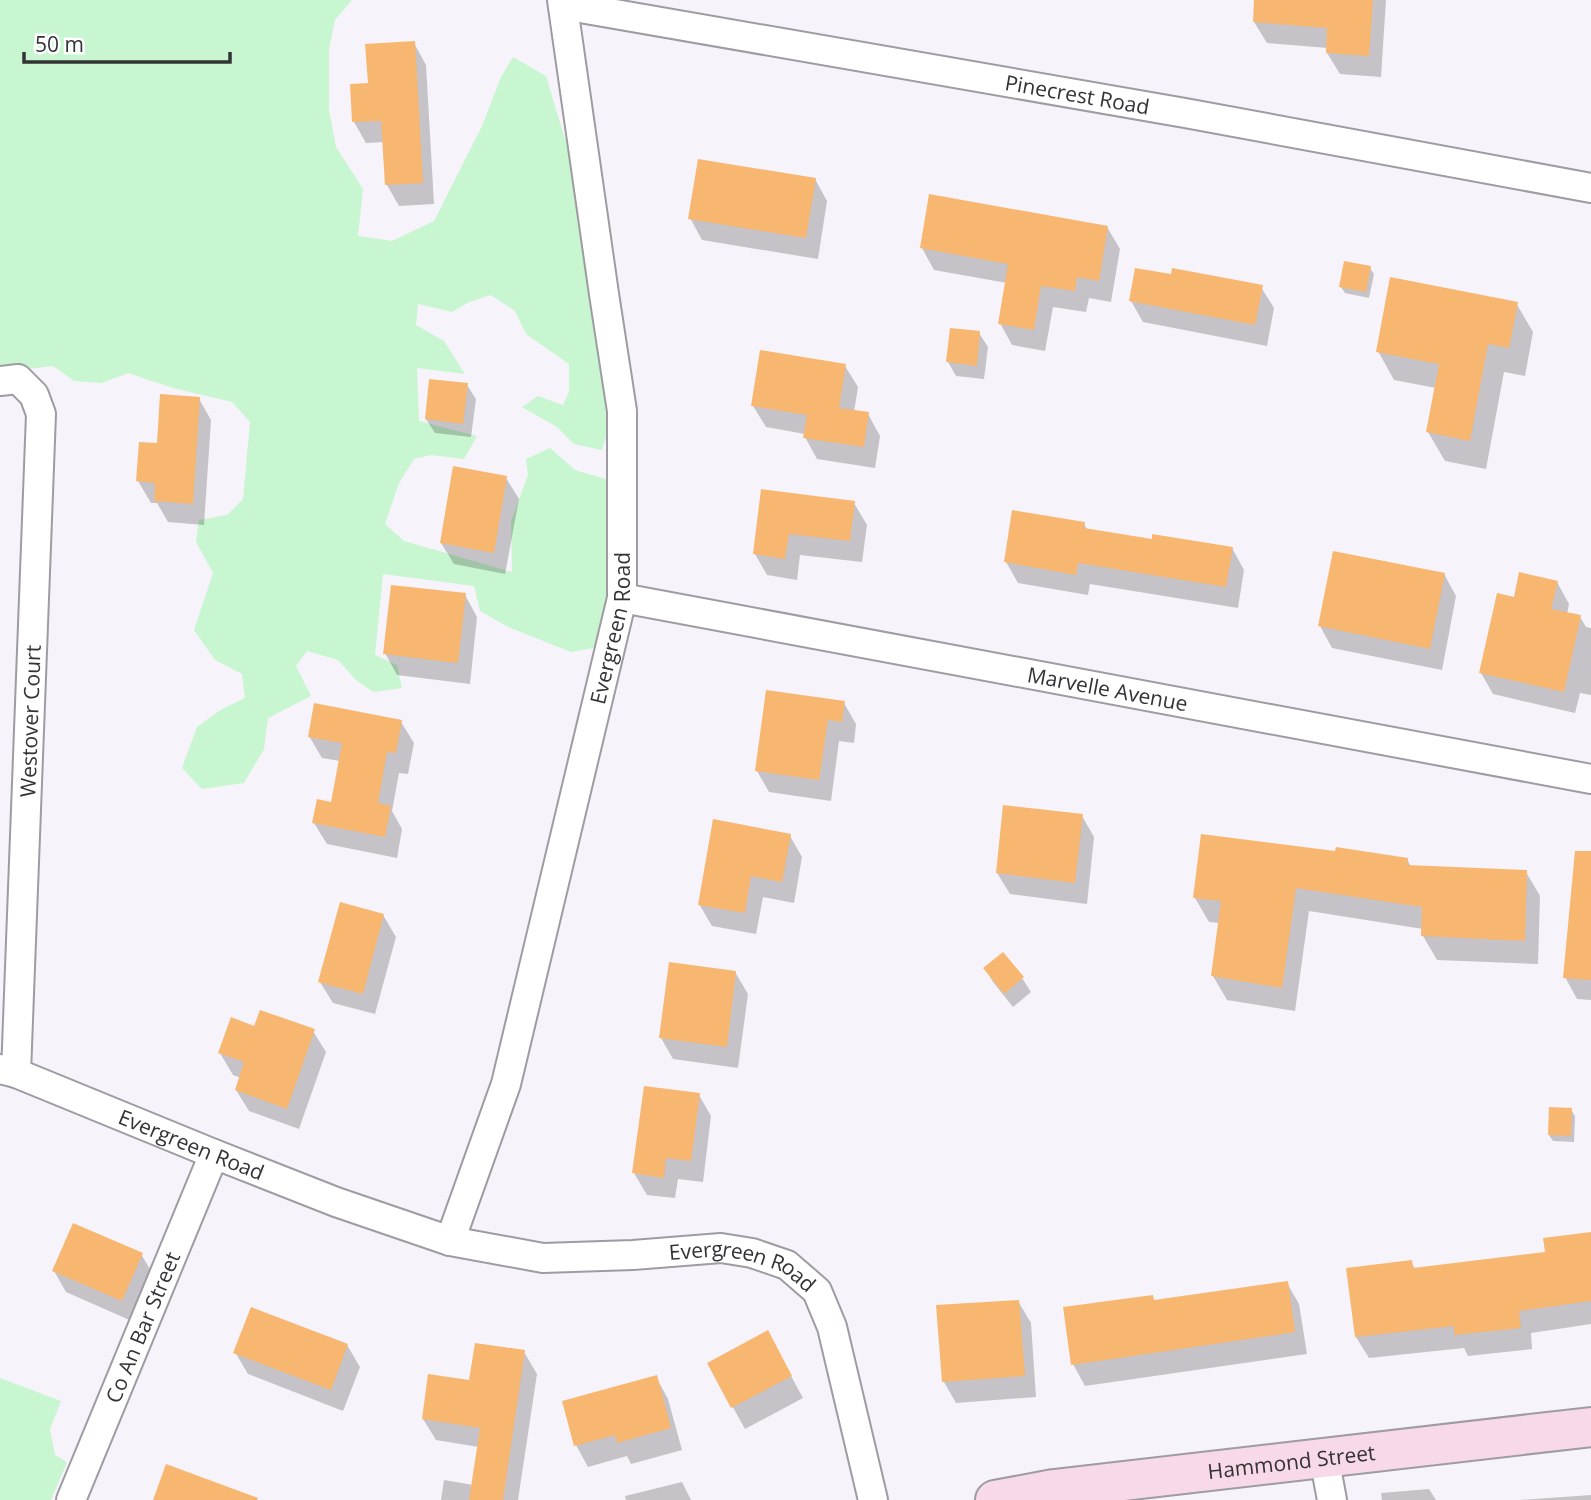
<svg xmlns="http://www.w3.org/2000/svg" width="1591" height="1500" viewBox="0 0 1591 1500" font-family="'Open Sans',sans-serif">
<style>
.green{fill:#c7f6d0}
.shadow{fill:#0003}
.building{fill:#f7b770}
.lines{fill:none;stroke-linecap:round;stroke-linejoin:round}
.street-casing{stroke:#9f9ba3;stroke-width:32}
.secondary-casing{stroke:#9f9ba3;stroke-width:42}
.street{stroke:#fff;stroke-width:28}
.secondary{stroke:#f8d9e9;stroke-width:38}
.labels{text-anchor:middle;dominant-baseline:central;stroke-width:5;stroke-linejoin:round;paint-order:stroke}
.street-label{font-size:21px;fill:#333235;stroke:#fff}
</style>
<rect width="100%" height="100%" fill="#f7f3fb"/>
<!-- green -->
<g class="green">
<path d="M 0,0 L 352,0 L 335,20 L 329,49 L 329,110 L 336,147 L 363,189 L 358,236 L 392,241 L 434,221 L 482,126 L 501,77 L 513,57 L 546,76 L 571,159 L 614,410 L 602,450 L 574,444 L 557,427 L 522,407 L 538,396 L 563,405 L 569,392 L 569,364 L 526,334 L 515,311 L 491,295 L 469,302 L 452,312 L 418,304 L 416,325 L 444,341 L 465,374 L 417,368 L 419,421 L 477,436 L 464,459 L 431,455 L 414,459 L 399,483 L 385,524 L 404,541 L 512,572 L 511,521 L 528,475 L 526,459 L 550,448 L 575,470 L 606,479 L 613,529 L 609,598 L 599,647 L 571,652 L 508,627 L 480,611 L 474,586 L 383,574 L 375,655 L 397,665 L 402,688 L 373,692 L 356,680 L 338,660 L 307,651 L 296,666 L 311,696 L 268,718 L 264,749 L 244,783 L 202,789 L 182,768 L 197,727 L 222,709 L 245,698 L 242,674 L 215,660 L 194,630 L 213,573 L 196,542 L 199,520 L 227,515 L 243,499 L 250,422 L 232,402 L 173,388 L 128,373 L 102,383 L 74,381 L 53,366 L 18,370 L 0,369 Z"/>
<path d="M 0,1378 L 61,1401 L 50,1429 L 55,1455 L 67,1462 L 51,1500 L 0,1500 Z"/>
</g>
<!-- shadow -->
<g class="shadow">
<path d="M 1256,0 L 1386,0 L 1381,77 L 1340,74 L 1327,53 L 1328,48 L 1267,43 L 1254,22 Z"/>
<path d="M 414,43 L 426,65 L 434,204 L 399,206 L 387,185 L 384,142 L 366,143 L 354,122 L 369,84 Z"/>
<path d="M 815,179 L 827,201 L 818,259 L 702,240 L 690,218 Z"/>
<path d="M 1107,227 L 1120,249 L 1111,302 L 1089,298 L 1086,312 L 1053,307 L 1045,351 L 1012,345 L 1000,323 L 1007,283 L 934,270 L 922,248 Z"/>
<path d="M 1370,268 L 1374,274 L 1369,298 L 1345,293 L 1341,287 Z"/>
<path d="M 1261,287 L 1274,308 L 1267,346 L 1143,322 L 1131,301 Z"/>
<path d="M 1516,303 L 1533,332 L 1525,376 L 1504,372 L 1486,469 L 1445,461 L 1428,432 L 1436,388 L 1394,380 L 1378,351 Z"/>
<path d="M 979,333 L 988,347 L 984,379 L 956,376 L 948,362 Z"/>
<path d="M 845,366 L 858,387 L 854,412 L 868,414 L 880,436 L 875,468 L 817,459 L 805,437 L 805,434 L 766,427 L 753,406 Z"/>
<path d="M 467,385 L 476,399 L 471,437 L 435,433 L 426,419 Z"/>
<path d="M 199,399 L 211,420 L 204,525 L 168,522 L 157,503 L 151,503 L 138,481 L 159,445 Z"/>
<path d="M 506,478 L 519,499 L 505,574 L 454,564 L 441,543 Z"/>
<path d="M 762,491 L 854,503 L 867,525 L 862,562 L 800,555 L 797,580 L 767,575 L 755,554 Z"/>
<path d="M 1084,524 L 1088,531 L 1153,541 L 1232,548 L 1244,570 L 1238,608 L 1090,584 L 1088,595 L 1018,583 L 1006,562 Z"/>
<path d="M 1444,574 L 1456,596 L 1442,670 L 1332,648 L 1320,626 Z"/>
<path d="M 1557,582 L 1569,604 L 1567,614 L 1580,617 L 1586,627 L 1591,628 L 1591,695 L 1580,693 L 1575,713 L 1493,694 L 1481,673 L 1515,599 Z"/>
<path d="M 465,595 L 477,617 L 470,684 L 397,675 L 385,653 Z"/>
<path d="M 844,703 L 856,724 L 854,743 L 839,741 L 831,801 L 769,792 L 757,771 Z"/>
<path d="M 401,722 L 414,743 L 408,774 L 399,773 L 392,811 L 402,829 L 397,858 L 327,844 L 314,823 L 332,804 L 340,761 L 322,758 L 309,736 Z"/>
<path d="M 1082,816 L 1094,837 L 1087,904 L 1010,894 L 997,873 Z"/>
<path d="M 790,836 L 802,857 L 794,903 L 763,897 L 756,934 L 712,926 L 699,904 Z"/>
<path d="M 1337,853 L 1407,859 L 1411,867 L 1526,872 L 1540,896 L 1538,964 L 1437,960 L 1423,936 L 1423,929 L 1309,911 L 1295,1011 L 1227,1000 L 1213,976 L 1220,923 L 1209,922 L 1195,898 Z"/>
<path d="M 1591,890 L 1591,1000 L 1577,999 L 1565,977 Z"/>
<path d="M 383,915 L 396,937 L 375,1014 L 333,1003 L 320,982 Z"/>
<path d="M 985,968 L 1022,978 L 1031,992 L 1013,1007 L 993,982 Z"/>
<path d="M 735,972 L 748,994 L 738,1068 L 673,1059 L 661,1038 Z"/>
<path d="M 255,1028 L 313,1031 L 326,1052 L 299,1129 L 249,1111 L 236,1090 L 241,1078 L 233,1075 L 220,1053 Z"/>
<path d="M 699,1095 L 711,1116 L 703,1182 L 678,1179 L 675,1198 L 647,1195 L 634,1173 Z"/>
<path d="M 1571,1110 L 1575,1116 L 1574,1142 L 1553,1141 L 1549,1135 Z"/>
<path d="M 1591,1233 L 1591,1324 L 1531,1333 L 1532,1349 L 1468,1356 L 1464,1348 L 1369,1358 L 1356,1337 L 1348,1270 L 1411,1262 L 1415,1269 L 1547,1254 Z"/>
<path d="M 141,1254 L 154,1276 L 134,1322 L 66,1292 L 54,1271 Z"/>
<path d="M 1287,1283 L 1299,1304 L 1307,1354 L 1085,1386 L 1073,1364 L 1152,1297 L 1155,1302 Z"/>
<path d="M 1018,1301 L 1031,1323 L 1036,1397 L 956,1403 L 944,1382 Z"/>
<path d="M 347,1345 L 360,1367 L 343,1411 L 248,1374 L 235,1352 Z"/>
<path d="M 524,1352 L 537,1374 L 518,1500 L 441,1500 L 444,1480 L 473,1485 L 479,1447 L 436,1440 L 423,1419 L 470,1382 Z"/>
<path d="M 779,1354 L 803,1398 L 745,1429 L 709,1364 Z"/>
<path d="M 656,1377 L 668,1399 L 682,1450 L 631,1464 L 627,1456 L 588,1467 L 576,1445 Z"/>
<path d="M 682,1482 L 691,1500 L 626,1500 L 625,1496 Z"/>
<path d="M 1429,1489 L 1436,1500 L 1382,1500 L 1381,1493 Z"/>
<path d="M 1591,1495 L 1591,1500 L 1519,1500 Z"/>
</g>
<!-- building -->
<g class="building">
<path d="M 1254,0 L 1373,0 L 1369,56 L 1326,53 L 1327,28 L 1253,22 Z"/>
<path d="M 415,41 L 423,183 L 385,185 L 381,121 L 352,122 L 350,84 L 368,83 L 365,44 Z"/>
<path d="M 698,159 L 816,178 L 806,238 L 688,219 Z"/>
<path d="M 929,194 L 1108,226 L 1099,281 L 1077,277 L 1075,291 L 1041,286 L 1034,330 L 998,324 L 1008,264 L 920,248 Z"/>
<path d="M 1344,261 L 1371,266 L 1366,292 L 1339,287 Z"/>
<path d="M 1135,268 L 1171,274 L 1172,268 L 1263,285 L 1255,325 L 1129,301 Z"/>
<path d="M 1390,277 L 1518,302 L 1509,348 L 1488,344 L 1470,441 L 1426,432 L 1439,364 L 1376,352 Z"/>
<path d="M 950,328 L 980,331 L 977,366 L 946,362 Z"/>
<path d="M 760,350 L 846,364 L 839,408 L 869,412 L 864,447 L 803,438 L 807,415 L 751,406 Z"/>
<path d="M 429,379 L 468,383 L 463,424 L 425,419 Z"/>
<path d="M 160,394 L 200,397 L 193,504 L 154,501 L 155,483 L 136,481 L 139,442 L 157,443 Z"/>
<path d="M 453,466 L 507,476 L 494,553 L 440,543 Z"/>
<path d="M 761,489 L 855,501 L 850,541 L 789,534 L 785,559 L 753,554 Z"/>
<path d="M 1012,510 L 1085,522 L 1084,528 L 1152,539 L 1152,534 L 1233,547 L 1226,587 L 1078,563 L 1076,575 L 1004,562 Z"/>
<path d="M 1333,551 L 1445,573 L 1430,649 L 1318,626 Z"/>
<path d="M 1519,572 L 1558,581 L 1551,609 L 1581,615 L 1564,692 L 1479,673 L 1497,593 L 1514,597 Z"/>
<path d="M 391,585 L 466,593 L 458,663 L 383,654 Z"/>
<path d="M 766,690 L 845,701 L 842,722 L 828,720 L 819,780 L 755,771 Z"/>
<path d="M 314,703 L 402,720 L 396,753 L 387,752 L 378,803 L 391,806 L 385,837 L 312,823 L 317,799 L 331,802 L 342,743 L 308,737 Z"/>
<path d="M 1003,805 L 1083,814 L 1075,883 L 996,873 Z"/>
<path d="M 713,819 L 791,834 L 782,882 L 751,876 L 745,913 L 698,905 Z"/>
<path d="M 1201,834 L 1335,851 L 1336,847 L 1408,858 L 1407,865 L 1527,870 L 1525,941 L 1421,936 L 1422,907 L 1296,888 L 1282,988 L 1211,976 L 1221,901 L 1193,898 Z"/>
<path d="M 1575,851 L 1591,851 L 1591,980 L 1563,978 Z"/>
<path d="M 340,902 L 384,914 L 363,994 L 318,982 Z"/>
<path d="M 1003,952 L 1024,977 L 1004,994 L 983,968 Z"/>
<path d="M 669,962 L 736,971 L 727,1047 L 659,1038 Z"/>
<path d="M 260,1010 L 315,1029 L 287,1109 L 235,1090 L 244,1062 L 218,1053 L 231,1017 L 254,1026 Z"/>
<path d="M 644,1086 L 700,1093 L 691,1161 L 666,1158 L 664,1178 L 632,1173 Z"/>
<path d="M 1549,1107 L 1572,1108 L 1571,1136 L 1548,1135 Z"/>
<path d="M 73,1223 L 143,1253 L 122,1301 L 52,1271 Z"/>
<path d="M 1591,1232 L 1591,1301 L 1519,1311 L 1521,1328 L 1454,1335 L 1454,1326 L 1355,1337 L 1346,1268 L 1412,1260 L 1413,1268 L 1545,1252 L 1543,1238 Z"/>
<path d="M 1288,1281 L 1295,1332 L 1071,1365 L 1063,1307 L 1153,1295 L 1154,1300 Z"/>
<path d="M 1019,1300 L 1025,1376 L 942,1382 L 936,1305 Z"/>
<path d="M 251,1307 L 348,1344 L 331,1390 L 233,1353 Z"/>
<path d="M 768,1330 L 792,1376 L 731,1408 L 707,1363 Z"/>
<path d="M 475,1343 L 525,1350 L 503,1500 L 469,1500 L 480,1428 L 422,1419 L 428,1374 L 469,1380 Z"/>
<path d="M 657,1375 L 671,1428 L 617,1443 L 615,1435 L 574,1446 L 562,1401 Z"/>
<path d="M 166,1464 L 258,1498 L 257,1500 L 153,1500 Z"/>
</g>
<g class="lines">
<defs>
<g id="street">
<path id="s1" d="M 563,5 L 1185,113 L 1591,188"/>
<path d="M 0,381 L 18,379 L 34,395 L 41,414 L 16,1073"/>
<path id="s2" d="M 622,598 L 1591,779"/>
<path id="s3" d="M 0,1069 L 16,1073 L 214,1154 L 336,1202 L 450,1241 L 543,1258 L 633,1255 L 721,1248 L 752,1253 L 787,1265 L 817,1291 L 832,1327 L 873,1500"/>
<path id="s4" d="M 450,1241 L 506,1084 L 622,598 L 622,411 L 604,294 L 562,0"/>
<path d="M 1324,1457 L 1332,1500"/>
<path id="s5" d="M 71,1500 L 214,1154"/>
</g>
<g id="secondary">
<path id="s6" d="M 995,1500 L 1054,1489 L 1591,1427"/>
</g>
</defs>
<!-- street casing -->
<use href="#street" class="street-casing"/>
<!-- secondary casing -->
<use href="#secondary" class="secondary-casing"/>
<!-- street -->
<use href="#street" class="street"/>
<!-- secondary -->
<use href="#secondary" class="secondary"/>
</g>
<g class="labels">
<!-- street labels -->
<g class="street-label">
<text stroke="none"><textPath href="#s1" startOffset="522">Pinecrest Road</textPath></text>
<text stroke="none"><textPath href="#s4" startOffset="635">Evergreen Road</textPath></text>
<text stroke="none"><textPath href="#s2" startOffset="494">Marvelle Avenue</textPath></text>
<text transform="translate(30 721) rotate(-88)">Westover Court</text>
<text stroke="none"><textPath href="#s3" startOffset="206">Evergreen Road</textPath></text>
<text stroke="none"><textPath href="#s3" startOffset="780">Evergreen Road</textPath></text>
<text stroke="none"><textPath href="#s5" startOffset="187">Co An Bar Street</textPath></text>
<text stroke="none"><textPath href="#s6" startOffset="299">Hammond Street</textPath></text>
</g>
</g>
<!-- scale -->
<path d="M24 52v10h206v-10" fill="none" stroke="#333235" stroke-width="3.5"/>
<text x="35" y="52" font-size="21" fill="#333235" stroke="#ffffff" stroke-width="5" paint-order="stroke">50 m</text>
</svg>
